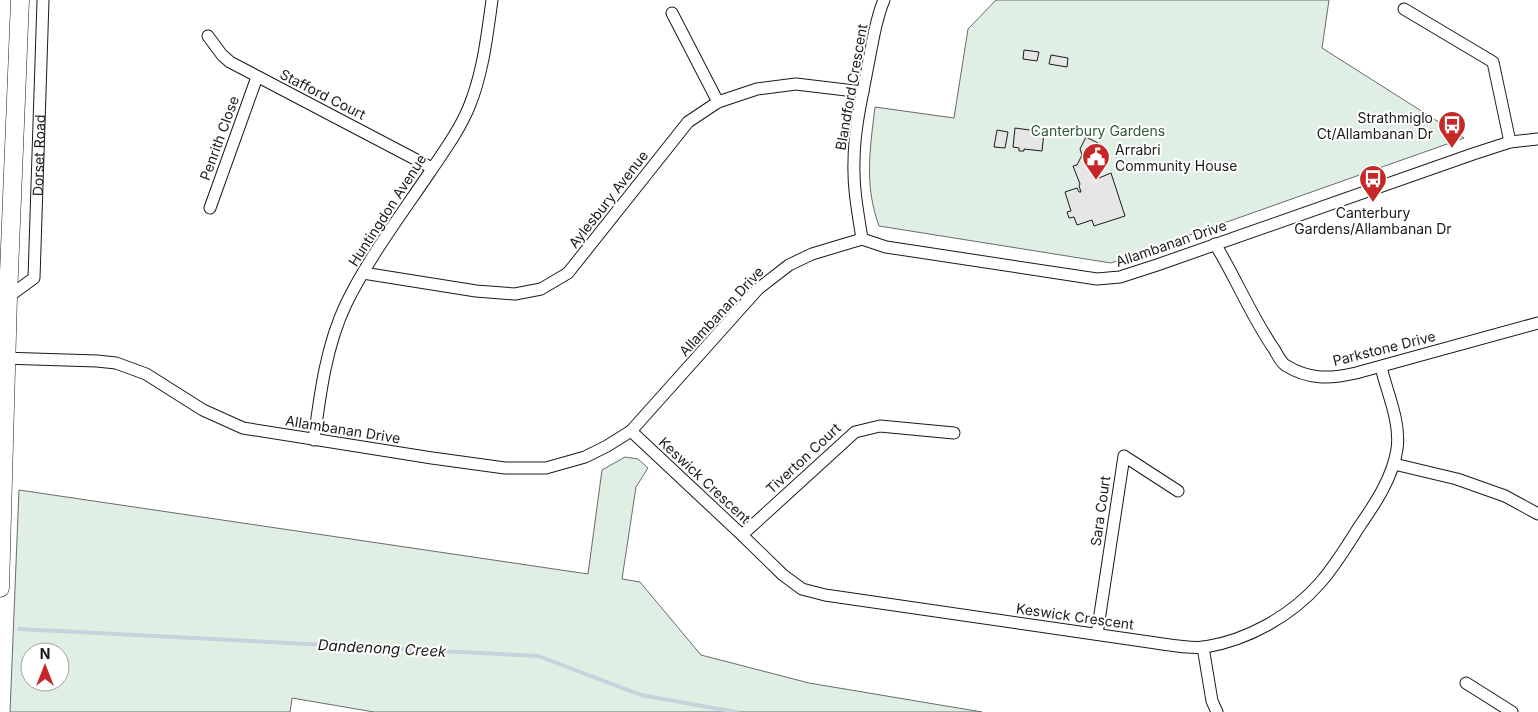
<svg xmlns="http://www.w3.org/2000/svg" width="1538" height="712" viewBox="0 0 1538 712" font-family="Inter,sans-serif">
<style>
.green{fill:#e0efe3;stroke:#6a6a6a;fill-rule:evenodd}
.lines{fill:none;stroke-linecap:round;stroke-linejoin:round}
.stream{stroke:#c6d2dc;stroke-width:4}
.building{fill:#e6e6e6;stroke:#1a1a1a}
.minor-casing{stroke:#1a1a1a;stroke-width:13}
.primary-casing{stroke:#1a1a1a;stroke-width:19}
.minor{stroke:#fff;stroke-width:11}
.primary{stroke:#fff;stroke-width:18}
.labels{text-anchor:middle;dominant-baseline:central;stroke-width:4;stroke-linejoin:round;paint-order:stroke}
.street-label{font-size:14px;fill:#1a1a1a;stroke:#fff}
.poi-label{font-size:14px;fill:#1a1a1a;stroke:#fff;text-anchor:end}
.park-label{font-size:14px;fill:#2b5a34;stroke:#fff}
.water-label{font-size:15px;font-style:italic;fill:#1a1a1a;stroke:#fff}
</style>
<rect width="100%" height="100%" fill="#fff"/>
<!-- green -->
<g class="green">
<path d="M 996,0 L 1329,0 L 1322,48 L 1464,138 L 1111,263 L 879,226 C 864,185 870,149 875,107 L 954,118 L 968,29 Z"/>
<path d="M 625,457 L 638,459 L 648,468 L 636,487 L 622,579 L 640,582 L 701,655 L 809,683 L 982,712 L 374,712 L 292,698 L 290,712 L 10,712 L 19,490 L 588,574 L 602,470 ZM 30,652 L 60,652 L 60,682 L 30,682 Z"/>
</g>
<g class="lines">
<!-- stream -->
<path class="stream" d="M 19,629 L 538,656 L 641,695 L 736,712"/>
</g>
<!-- building -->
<g class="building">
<path d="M 1024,50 L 1039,52 L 1037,61 L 1023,59 Z"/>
<path d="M 1051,55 L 1068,58 L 1067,67 L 1049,64 Z"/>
<path d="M 1015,128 L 1044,132 L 1042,151 L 1024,149 L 1024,151 L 1019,151 L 1019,148 L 1013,147 Z"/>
<path d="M 997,130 L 1008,132 L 1005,148 L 994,147 Z"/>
<path d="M 1086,137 L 1104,146 L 1102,149 L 1107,152 L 1099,169 L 1094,167 L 1092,173 L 1093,176 L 1099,178 L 1111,173 L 1125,216 L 1094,226 L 1092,220 L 1077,225 L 1074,217 L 1069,218 L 1067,212 L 1071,211 L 1065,192 L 1077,188 L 1079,192 L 1081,192 L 1079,186 L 1080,184 L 1073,166 L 1077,165 L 1082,155 L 1080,149 Z"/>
</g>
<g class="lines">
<defs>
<g id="minor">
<path d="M 1404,9 L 1493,62 L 1510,142"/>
<path d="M 672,13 L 718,102"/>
<path d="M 208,36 L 222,55 L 230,62 L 432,168"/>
<path d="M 210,208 L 257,77"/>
<path d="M 862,239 C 858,213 853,188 854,162 C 854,128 863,93 869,60 C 873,40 876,18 884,0"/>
<path d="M 1215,244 C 1236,278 1251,316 1274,349 C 1277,354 1280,361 1285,365 C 1309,380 1330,379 1356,373 L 1538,323"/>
<path d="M 363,273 L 476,291 L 515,294 L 541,289 L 568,273 L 688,122 L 718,102 L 757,89 L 796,84 L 863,92"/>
<path id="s1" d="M 8,297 L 34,278 L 43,0"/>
<path d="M 2,358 L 97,361 L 116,363 L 146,374 L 203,410 L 243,428 L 432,458 L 505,468 L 546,468 L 585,457 L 607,446 L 631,431 L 758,289 L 789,265 L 812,254 L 862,239 L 886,247 L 1097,279 L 1120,277 L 1157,265 L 1473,154 L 1510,142 L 1538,139"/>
<path d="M 631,431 L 742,535 L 783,575 L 802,589 L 825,595 L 1156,643 C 1170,645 1192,649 1205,647 C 1248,640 1291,616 1320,583 C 1335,566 1347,546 1359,527 C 1375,504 1393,477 1397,449 C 1401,422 1387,393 1381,367"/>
<path d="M 314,440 C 320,394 326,346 346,304 C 369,257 401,215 430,172 C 444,151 459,131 469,107 C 483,73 487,36 492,0"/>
<path d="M 1394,464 L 1457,479 L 1505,496 L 1538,514"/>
<path d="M 742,535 L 855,432 L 880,426 L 954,433"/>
<path d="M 1097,634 L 1124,456 L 1178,491"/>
<path d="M 1203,647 L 1212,701 L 1217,712"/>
<path d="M 1466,683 L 1512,712"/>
</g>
<path id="primary" d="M 0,588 L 8,297 L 20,0"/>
</defs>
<!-- minor casing -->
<use href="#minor" class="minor-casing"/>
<!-- primary casing -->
<use href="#primary" class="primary-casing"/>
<!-- minor -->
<use href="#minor" class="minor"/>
<!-- primary -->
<use href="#primary" class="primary"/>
</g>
<!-- icons -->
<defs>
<symbol id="bus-pin" viewBox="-11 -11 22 30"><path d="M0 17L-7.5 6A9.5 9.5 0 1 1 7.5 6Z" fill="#c62828" stroke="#fff"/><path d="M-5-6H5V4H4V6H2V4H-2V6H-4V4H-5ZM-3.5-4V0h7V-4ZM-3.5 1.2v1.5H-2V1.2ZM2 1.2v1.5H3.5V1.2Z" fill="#fff"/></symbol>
<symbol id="civic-pin" viewBox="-11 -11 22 30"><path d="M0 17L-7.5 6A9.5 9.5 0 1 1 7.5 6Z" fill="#c62828" stroke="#fff"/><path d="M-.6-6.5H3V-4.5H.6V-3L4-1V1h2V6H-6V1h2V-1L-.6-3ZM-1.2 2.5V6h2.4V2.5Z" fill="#fff"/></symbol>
</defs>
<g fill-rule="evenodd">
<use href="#bus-pin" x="1436" y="109" width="32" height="43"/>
<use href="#civic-pin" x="1080" y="141" width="32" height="43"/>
<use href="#bus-pin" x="1357" y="163" width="32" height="43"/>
</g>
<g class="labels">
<!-- street labels -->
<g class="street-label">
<text transform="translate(851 87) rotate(-80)">Blandford Crescent</text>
<text transform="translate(323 94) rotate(27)">Stafford Court</text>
<text transform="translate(219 138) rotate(-70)">Penrith Close</text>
<text stroke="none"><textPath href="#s1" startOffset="155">Dorset Road</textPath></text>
<text transform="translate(608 199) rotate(-52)">Aylesbury Avenue</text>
<text transform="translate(387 210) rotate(-57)">Huntingdon Avenue</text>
<text transform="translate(1171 243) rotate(-19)">Allambanan Drive</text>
<text transform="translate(721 311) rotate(-47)">Allambanan Drive</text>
<text transform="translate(1384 348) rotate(-14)">Parkstone Drive</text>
<text transform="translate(343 429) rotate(9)">Allambanan Drive</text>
<text transform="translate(803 458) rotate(-43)">Tiverton Court</text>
<text transform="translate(705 480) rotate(43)">Keswick Crescent</text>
<text transform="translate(1100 511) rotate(-82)">Sara Court</text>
<text transform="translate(1075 616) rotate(8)">Keswick Crescent</text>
</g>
<!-- poi labels -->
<g class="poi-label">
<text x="1433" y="117">Strathmiglo<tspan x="1433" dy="16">Ct/Allambanan Dr</tspan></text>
<text x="1115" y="149" text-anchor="start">Arrabri<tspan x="1115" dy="16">Community House</tspan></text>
<text x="1373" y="212" text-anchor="middle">Canterbury<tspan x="1373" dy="16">Gardens/Allambanan Dr</tspan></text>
</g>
<!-- park labels -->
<g class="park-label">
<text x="1098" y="130">Canterbury Gardens</text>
</g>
<!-- water labels -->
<g class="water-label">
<text transform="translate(382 648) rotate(3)">Dandenong Creek</text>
</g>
</g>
<!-- north arrow -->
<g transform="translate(45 667)"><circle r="24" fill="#ffffff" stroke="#a3a3a3"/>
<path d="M0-4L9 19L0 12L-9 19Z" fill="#c62828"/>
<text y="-8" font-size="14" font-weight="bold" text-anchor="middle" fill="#1a1a1a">N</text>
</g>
</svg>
